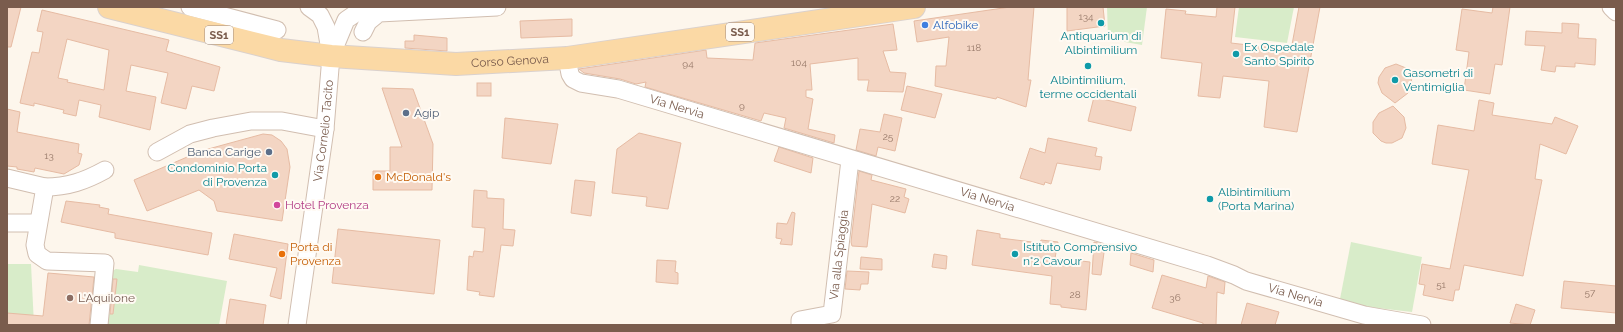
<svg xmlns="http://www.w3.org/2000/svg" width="1623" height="332" viewBox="0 0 1623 332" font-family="Raleway,sans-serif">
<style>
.green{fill:#d8ecc9}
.building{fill:#f3d5c3;stroke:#e6bba3;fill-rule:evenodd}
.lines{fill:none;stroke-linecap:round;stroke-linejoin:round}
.minor-casing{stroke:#d1beb0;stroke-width:19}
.primary-casing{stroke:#dad1cd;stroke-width:24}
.minor{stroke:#fff;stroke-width:17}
.primary{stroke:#fbd9a5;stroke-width:22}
.culture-dot{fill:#0f9aa8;stroke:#fffaf3;stroke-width:1.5}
.shop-dot{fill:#3f7fe0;stroke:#fffaf3;stroke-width:1.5}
.service-dot{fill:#5c6f8a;stroke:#fffaf3;stroke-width:1.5}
.food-dot{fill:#e8710a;stroke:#fffaf3;stroke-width:1.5}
.hotel-dot{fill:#d1479c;stroke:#fffaf3;stroke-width:1.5}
.education-dot{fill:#8d6e63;stroke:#fffaf3;stroke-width:1.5}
.labels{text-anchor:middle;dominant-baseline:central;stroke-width:4;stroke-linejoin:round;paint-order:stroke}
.number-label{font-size:10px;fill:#987a6a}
.shield{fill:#fffaf3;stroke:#a28b7f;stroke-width:1}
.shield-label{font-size:11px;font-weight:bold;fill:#7a5c4d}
.shop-label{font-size:12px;fill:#366cbe;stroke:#fffaf3;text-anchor:start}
.culture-label{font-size:12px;fill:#0d838f;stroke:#fffaf3;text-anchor:start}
.street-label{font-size:12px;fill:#7a5c4d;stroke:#fffaf3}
.service-label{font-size:12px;fill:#4e5e75;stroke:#fffaf3;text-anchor:start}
.food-label{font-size:12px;fill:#c56008;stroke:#fffaf3;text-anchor:start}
.hotel-label{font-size:12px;fill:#b23c85;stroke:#fffaf3;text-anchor:start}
.education-label{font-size:12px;fill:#785e54;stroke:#fffaf3;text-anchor:start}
</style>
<rect width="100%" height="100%" fill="#fdf6ec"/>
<!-- green -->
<g class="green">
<path d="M 1107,7 L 1147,7 L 1142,45 L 1108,39 Z"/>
<path d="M 1239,7 L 1294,7 L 1287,43 L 1235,37 Z"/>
<path d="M 1351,242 L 1422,257 L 1412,312 L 1360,306 L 1340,299 Z"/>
<path d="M 7,264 L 31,264 L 34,325 L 7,325 Z"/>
<path d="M 139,265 L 227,281 L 219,325 L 105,325 L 106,314 L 113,314 L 116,286 L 109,285 L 110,272 L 116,269 L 138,272 Z"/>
</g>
<!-- building -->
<g class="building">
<path d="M 7,7 L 21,7 L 11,47 L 7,47 Z"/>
<path d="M 1010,7 L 1034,7 L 1028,80 L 1031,80 L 1026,107 L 997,97 L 996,99 L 935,86 L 936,66 L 946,66 L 949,37 L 917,42 L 914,21 Z"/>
<path d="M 1067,7 L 1103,7 L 1105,26 L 1067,31 Z"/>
<path d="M 1217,7 L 1235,7 L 1231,43 L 1291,50 L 1299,7 L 1320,7 L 1297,132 L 1264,127 L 1269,81 L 1223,76 L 1220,98 L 1198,96 L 1202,63 L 1161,58 L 1166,9 L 1186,11 L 1185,14 L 1216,17 Z"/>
<path d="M 1493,7 L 1510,7 L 1502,65 L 1495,64 L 1490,94 L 1464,90 L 1469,52 L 1456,50 L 1462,9 L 1492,13 Z"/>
<path d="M 42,10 L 169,40 L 166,51 L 220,67 L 214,91 L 192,86 L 186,109 L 161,103 L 168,73 L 131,65 L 126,91 L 156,97 L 150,130 L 99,117 L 101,105 L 79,100 L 76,116 L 63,113 L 64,110 L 34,103 L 34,106 L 20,103 L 32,52 L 39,53 L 43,32 L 37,31 ZM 67,39 L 109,50 L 104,90 L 67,82 L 68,80 L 58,78 Z"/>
<path d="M 572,19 L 572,36 L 521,38 L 520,21 Z"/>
<path d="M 1562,23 L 1579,24 L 1578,38 L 1596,39 L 1595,65 L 1575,63 L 1575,67 L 1556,66 L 1555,72 L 1541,70 L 1545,46 L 1525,45 L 1526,31 L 1562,33 Z"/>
<path d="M 893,24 L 897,50 L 883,51 L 890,72 L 906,73 L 903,92 L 867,91 L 869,80 L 858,80 L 858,58 L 810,64 L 812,90 L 806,90 L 806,97 L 813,99 L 808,129 L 835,135 L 834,143 L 784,128 L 786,118 L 764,113 L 761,121 L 645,87 L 646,82 L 636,84 L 620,79 L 584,73 L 579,69 L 706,50 L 707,58 L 753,60 L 755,43 Z"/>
<path d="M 414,35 L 447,38 L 447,51 L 405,48 L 405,41 L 414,41 Z"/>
<path d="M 1396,64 L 1406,68 L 1410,73 L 1412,83 L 1408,93 L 1395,103 L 1382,93 L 1378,83 L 1379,77 L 1385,68 Z"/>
<rect x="477" y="83" width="14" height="13"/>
<path d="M 907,86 L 942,94 L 935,118 L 901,110 Z"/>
<path d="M 382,88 L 413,89 L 433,144 L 432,190 L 373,190 L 373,171 L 390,171 L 390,147 L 402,147 Z"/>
<path d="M 1094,97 L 1136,107 L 1131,131 L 1088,121 Z"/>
<path d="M 1479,100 L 1494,103 L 1492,115 L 1552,124 L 1555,117 L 1578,126 L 1566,154 L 1540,144 L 1535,179 L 1542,180 L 1523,276 L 1464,265 L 1459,290 L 1455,290 L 1453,301 L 1423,295 L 1425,285 L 1419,284 L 1422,264 L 1450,269 L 1469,170 L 1432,164 L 1438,125 L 1474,131 Z"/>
<path d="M 1393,106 L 1404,117 L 1406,128 L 1402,138 L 1392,143 L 1386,143 L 1381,141 L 1373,133 L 1373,122 L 1379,113 Z"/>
<path d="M 7,109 L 20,112 L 17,132 L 79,144 L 78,153 L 82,154 L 79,165 L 64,174 L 35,168 L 34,172 L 17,169 L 17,167 L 7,166 Z"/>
<path d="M 884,114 L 902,118 L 895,151 L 878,147 L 876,156 L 856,150 L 860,129 L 880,132 Z"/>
<path d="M 505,118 L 558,124 L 551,164 L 502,158 Z"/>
<path d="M 639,133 L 681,143 L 668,209 L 646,206 L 647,197 L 612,193 L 617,149 Z"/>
<path d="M 263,134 L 272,135 L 281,141 L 287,149 L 290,167 L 282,221 L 217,211 L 214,201 L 199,190 L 147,211 L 134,180 L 201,151 Z"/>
<path d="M 1048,138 L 1097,148 L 1095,156 L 1102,157 L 1100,170 L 1057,163 L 1051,184 L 1045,182 L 1044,185 L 1020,178 L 1030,148 L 1045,153 Z"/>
<path d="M 779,147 L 813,158 L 811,173 L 774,161 Z"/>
<path d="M 859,171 L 872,175 L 871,180 L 906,189 L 904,197 L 909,199 L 905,213 L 872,204 L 867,247 L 852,246 L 851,242 Z"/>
<path d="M 575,180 L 595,182 L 591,216 L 571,213 Z"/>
<path d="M 474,190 L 487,191 L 487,198 L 504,199 L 503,229 L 515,230 L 513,246 L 501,245 L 494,297 L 479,295 L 480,292 L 467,290 L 469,256 L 473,257 L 474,251 L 483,252 L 485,228 L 472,227 Z"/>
<path d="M 66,201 L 100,205 L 99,207 L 109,209 L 108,214 L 212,233 L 208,255 L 115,238 L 115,233 L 61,222 Z"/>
<path d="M 792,212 L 795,213 L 792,245 L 780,244 L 782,239 L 776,238 L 777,223 L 787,224 Z"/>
<path d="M 338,229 L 440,240 L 434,294 L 332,283 Z"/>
<path d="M 977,230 L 1000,234 L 1000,238 L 1040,243 L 1041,240 L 1058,242 L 1055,258 L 1090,262 L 1086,310 L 1061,307 L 1061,305 L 1050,304 L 1052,276 L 972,265 Z"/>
<path d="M 234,234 L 288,244 L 281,299 L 270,296 L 277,268 L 229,259 Z"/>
<path d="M 1094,242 L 1105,245 L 1101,275 L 1092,274 Z"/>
<path d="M 1131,253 L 1154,260 L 1153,272 L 1130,265 Z"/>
<path d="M 934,254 L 947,256 L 946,269 L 932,267 Z"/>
<path d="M 861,257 L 882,259 L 882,270 L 860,269 Z"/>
<path d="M 657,260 L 676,261 L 675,272 L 678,273 L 678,284 L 656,282 Z"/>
<path d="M 847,271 L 869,272 L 868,284 L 861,284 L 860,290 L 845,289 Z"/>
<path d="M 48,273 L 94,277 L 89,325 L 7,325 L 7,313 L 43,316 Z"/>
<path d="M 1162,275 L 1206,288 L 1208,276 L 1225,282 L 1224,294 L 1217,292 L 1216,325 L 1203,325 L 1203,323 L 1152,308 Z"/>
<path d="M 113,279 L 117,279 L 113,314 L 110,314 Z"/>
<path d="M 1564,281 L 1616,286 L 1616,313 L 1561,308 Z"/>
<path d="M 230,299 L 266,305 L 263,325 L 226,325 Z"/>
<path d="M 1247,303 L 1279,312 L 1275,325 L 1241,325 Z"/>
<path d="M 1516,304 L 1535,310 L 1530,325 L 1510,323 Z"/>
</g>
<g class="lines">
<defs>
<g id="minor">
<path d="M 190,7 L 277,30"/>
<path d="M 1611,7 L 1616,12"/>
<path d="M 363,32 L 368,22 L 379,13 L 497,7"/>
<path d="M 331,56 L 346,20 L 365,7"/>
<path id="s1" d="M 567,58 L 570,74 L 573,79 L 581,83 L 618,89 L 1207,265 L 1234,275 L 1246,281 L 1364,315 L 1422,325"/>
<path d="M 157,152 L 190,134 L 213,128 L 251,121 L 282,121 L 325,129"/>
<path d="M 7,178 L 45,187 L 35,245 L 37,254 L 47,261 L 105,263 L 99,325"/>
<path d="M 45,187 C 68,187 85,181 105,170"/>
<path d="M 7,223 L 38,223"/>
<path id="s2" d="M 297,325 L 325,129 L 331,56 L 326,27 L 320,15 L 309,7"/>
<path id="s3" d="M 800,325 L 800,320 L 832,314 L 850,160"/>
</g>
<g id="primary">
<path id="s4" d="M 109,7 L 281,50 L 331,56 L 456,64 L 567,58 L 914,7"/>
</g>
</defs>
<!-- minor casing -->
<use href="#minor" class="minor-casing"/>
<!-- primary casing -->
<use href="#primary" class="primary-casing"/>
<!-- minor -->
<use href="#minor" class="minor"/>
<!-- primary -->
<use href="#primary" class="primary"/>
</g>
<!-- markers -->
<g class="culture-dot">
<circle cx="1101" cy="23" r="4"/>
<circle cx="1236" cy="54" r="4"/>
<circle cx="1088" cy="66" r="4"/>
<circle cx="1395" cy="80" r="4"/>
<circle cx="275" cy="175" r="4"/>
<circle cx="1210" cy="199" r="4"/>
<circle cx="1015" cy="254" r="4"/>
</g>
<circle class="shop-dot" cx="925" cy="25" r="4"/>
<g class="service-dot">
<circle cx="406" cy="113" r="4"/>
<circle cx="269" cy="152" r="4"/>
</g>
<g class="food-dot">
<circle cx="378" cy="177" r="4"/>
<circle cx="282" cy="254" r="4"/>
</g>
<circle class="hotel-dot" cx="277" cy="205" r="4"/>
<circle class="education-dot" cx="70" cy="298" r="4"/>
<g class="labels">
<!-- number labels -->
<g class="number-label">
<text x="1086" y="16">134</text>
<text x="974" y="47">118</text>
<text x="799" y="62">104</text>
<text x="688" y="63">94</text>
<text x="742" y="105">9</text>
<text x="888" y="136">25</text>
<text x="49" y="155">13</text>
<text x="895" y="198">22</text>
<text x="1441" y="284">51</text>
<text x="1590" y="292">57</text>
<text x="1075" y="294">28</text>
<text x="1175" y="297">36</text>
</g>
<!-- shield labels -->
<g class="shield">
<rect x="726" y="23" width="28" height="18" rx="3"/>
<rect x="205" y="26" width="28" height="18" rx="3"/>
</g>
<g class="shield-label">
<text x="740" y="32">SS1</text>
<text x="219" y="35">SS1</text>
</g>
<!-- shop labels -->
<g class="shop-label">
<text x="933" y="25">Alfobike</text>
</g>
<!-- culture labels -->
<g class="culture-label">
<text x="1101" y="36" text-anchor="middle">Antiquarium di<tspan x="1101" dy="14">Albintimilium</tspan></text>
<text x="1244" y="47">Ex Ospedale<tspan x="1244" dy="14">Santo Spirito</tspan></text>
<text x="1403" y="73">Gasometri di<tspan x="1403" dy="14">Ventimiglia</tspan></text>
<text x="1088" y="80" text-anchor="middle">Albintimilium,<tspan x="1088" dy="14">terme occidentali</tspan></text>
<text x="267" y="168" text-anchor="end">Condominio Porta<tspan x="267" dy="14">di Provenza</tspan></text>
<text x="1218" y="192">Albintimilium<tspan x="1218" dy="14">(Porta Marina)</tspan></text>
<text x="1023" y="247">Istituto Comprensivo<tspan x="1023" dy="14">n°2 Cavour</tspan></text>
</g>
<!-- street labels -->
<g class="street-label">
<text stroke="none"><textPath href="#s4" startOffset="407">Corso Genova</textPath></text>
<text stroke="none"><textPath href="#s1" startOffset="130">Via Nervia</textPath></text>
<text stroke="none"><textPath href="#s2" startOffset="196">Via Cornelio Tacito</textPath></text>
<text stroke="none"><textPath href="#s1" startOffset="454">Via Nervia</textPath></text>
<text stroke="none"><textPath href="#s3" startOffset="97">Via alla Spiaggia</textPath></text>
<text stroke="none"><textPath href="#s1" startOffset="777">Via Nervia</textPath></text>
</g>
<!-- service labels -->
<g class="service-label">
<text x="414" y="113">Agip</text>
<text x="261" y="152" text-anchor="end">Banca Carige</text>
</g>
<!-- food labels -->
<g class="food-label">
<text x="386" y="177">McDonald's</text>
<text x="290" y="247">Porta di<tspan x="290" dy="14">Provenza</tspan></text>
</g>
<!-- hotel labels -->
<g class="hotel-label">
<text x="285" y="205">Hotel Provenza</text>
</g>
<!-- education labels -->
<g class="education-label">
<text x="78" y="298">L'Aquilone</text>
</g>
</g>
<!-- border -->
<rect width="1623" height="332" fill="none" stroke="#7a5c4d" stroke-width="16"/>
</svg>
